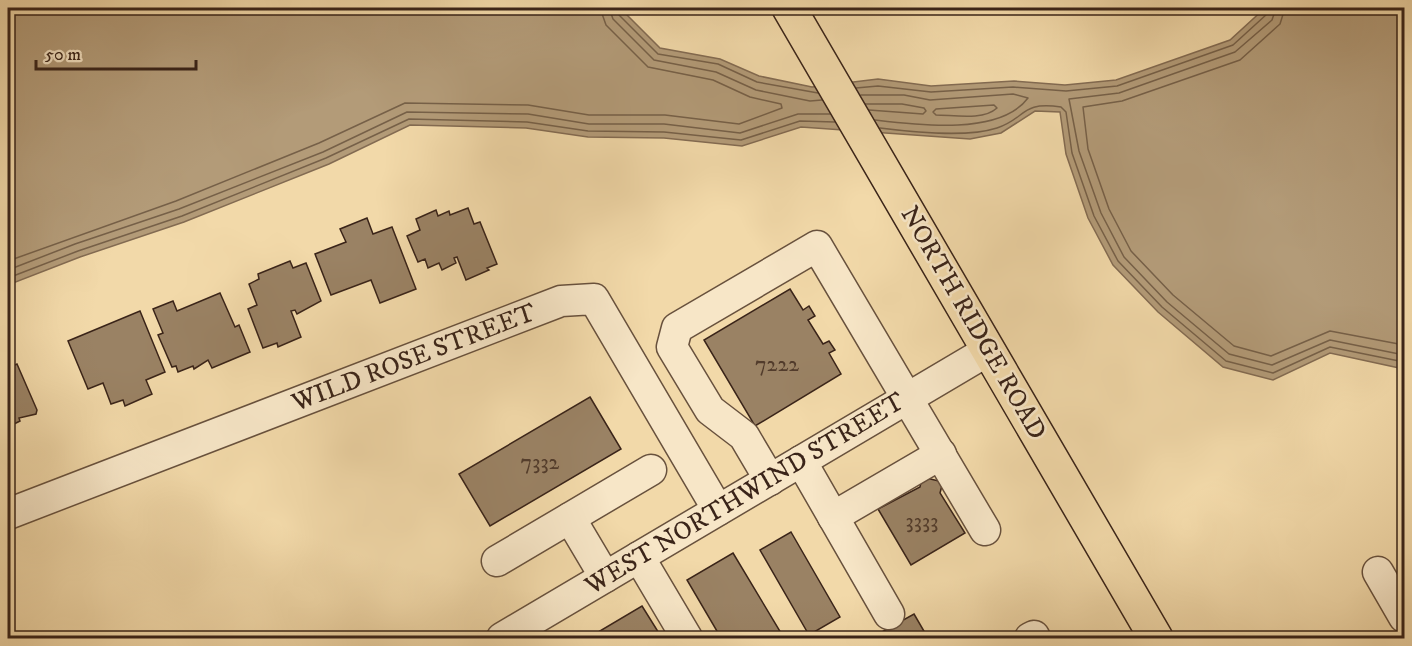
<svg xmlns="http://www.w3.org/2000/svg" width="1412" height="646" viewBox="0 0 1412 646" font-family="'IM FELL DW Pica',serif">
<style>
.water{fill:#b39b78;stroke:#836b52;stroke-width:1.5}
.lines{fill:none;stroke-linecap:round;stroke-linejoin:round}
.shore{stroke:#766048;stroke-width:1.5}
.building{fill:#9a8264;stroke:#3a2419;stroke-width:1.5}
.minor-casing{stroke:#68513d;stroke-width:33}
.major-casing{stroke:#3a2419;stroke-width:36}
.minor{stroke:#f7e6c7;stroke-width:30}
.major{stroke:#f2d9a9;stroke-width:33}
.labels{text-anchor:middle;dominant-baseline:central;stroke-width:5;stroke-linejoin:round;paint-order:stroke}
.number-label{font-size:22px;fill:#523c2c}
.street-label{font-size:26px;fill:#3a2419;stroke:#f7e6c7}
</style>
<rect width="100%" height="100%" fill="#f2d9a9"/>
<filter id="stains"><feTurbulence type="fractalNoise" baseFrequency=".00333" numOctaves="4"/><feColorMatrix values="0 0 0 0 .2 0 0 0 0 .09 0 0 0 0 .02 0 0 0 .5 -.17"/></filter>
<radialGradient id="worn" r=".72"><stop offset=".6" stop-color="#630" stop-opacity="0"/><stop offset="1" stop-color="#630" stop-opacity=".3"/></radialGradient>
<!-- water -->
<path class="water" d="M 8,8 L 620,8 L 660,48 L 720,59 L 759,76 L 812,87 L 878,79 L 931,86 L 1014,81 L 1065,85 L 1116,80 L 1230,40 L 1265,8 L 1404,8 L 1404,369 L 1330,353 L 1273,380 L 1223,367 L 1158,312 L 1113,265 L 1088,218 L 1066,154 L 1060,112 L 1035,111 L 1001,133 L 970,139 L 801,127 L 742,146 L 664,138 L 588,137 L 526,128 L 410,125 L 329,164 L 184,222 L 80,257 L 8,285 Z"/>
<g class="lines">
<!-- shore -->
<g class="shore">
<path d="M 609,8 L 613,19 L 654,60 L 716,72 L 756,90 L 810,101 L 822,100"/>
<path d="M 616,8 L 618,14 L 658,54 L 718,64 L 757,82 L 818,93"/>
<path d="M 1276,8 L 1272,20 L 1235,52 L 1119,93 L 1069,99 L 1079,151 L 1101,213 L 1124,257 L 1167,302 L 1229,354 L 1272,365 L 1330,340 L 1404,355"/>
<path d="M 1285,8 L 1280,24 L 1240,60 L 1122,101 L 1083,107 L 1088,149 L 1109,209 L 1131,251 L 1173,295 L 1234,346 L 1271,356 L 1330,331 L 1404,345"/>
<path d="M 856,88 L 878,86 L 931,92 L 1013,87 L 1066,91 L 1117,86 L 1233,45 L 1267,14 L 1269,8"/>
<path d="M 861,95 L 904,95 L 930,100 L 1013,94 L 1028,98 C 1000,136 916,125 875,120"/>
<path d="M 865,104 L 902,104 L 924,108 L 926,111 L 923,114 L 869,110"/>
<path d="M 994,105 L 997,108 C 983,121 953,115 936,115 L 933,112 L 936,109 Z"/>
<path d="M 880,128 C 912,132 966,138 997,128 C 1027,118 1020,101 1061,107 L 1066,112 L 1072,153 L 1094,216 L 1118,261 L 1162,307 L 1226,361 L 1273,373 L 1330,347 L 1404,362"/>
<path d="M 8,261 L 176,201 L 319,143 L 405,103 L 528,105 L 589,115 L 665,115 L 739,124 L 782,108 L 781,104 L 750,97 L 713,80 L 648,67 L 606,25 L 600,8"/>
<path d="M 8,270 L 75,244 L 179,209 L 323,152 L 407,112 L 528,114 L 589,124 L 664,124 L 740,133 L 798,114 L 830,114"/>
<path d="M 8,278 L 78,251 L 182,216 L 326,158 L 409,119 L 527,122 L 588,131 L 664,132 L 741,140 L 800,121 L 835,122"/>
</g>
</g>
<!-- building -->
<g class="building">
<path d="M 468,208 L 474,224 L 480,222 L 497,264 L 487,268 L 489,270 L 466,280 L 457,257 L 454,258 L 456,263 L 442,270 L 439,263 L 428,268 L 425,259 L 418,262 L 407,236 L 420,230 L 416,219 L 436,210 L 438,216 L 449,211 L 450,215 Z"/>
<path d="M 367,218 L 373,234 L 392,227 L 416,289 L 380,303 L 371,280 L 331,295 L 315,254 L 346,242 L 340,229 Z"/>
<path d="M 290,261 L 293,268 L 306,263 L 321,301 L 297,314 L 295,310 L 291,311 L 301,337 L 278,347 L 277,343 L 263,348 L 248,309 L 257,305 L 249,284 L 259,279 L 258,274 Z"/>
<path d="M 790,289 L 803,310 L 809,306 L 815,316 L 808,320 L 823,344 L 829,341 L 835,350 L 829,353 L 841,374 L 755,426 L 704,340 Z"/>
<path d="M 220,293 L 235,327 L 239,325 L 250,352 L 212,368 L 208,360 L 194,369 L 193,366 L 178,372 L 176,366 L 172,367 L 158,335 L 163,333 L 153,309 L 173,301 L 177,311 Z"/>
<path d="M 140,311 L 165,372 L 146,380 L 152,394 L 125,406 L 123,400 L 111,404 L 103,383 L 88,389 L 68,341 Z"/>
<path d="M 17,364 L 37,410 L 36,414 L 19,418 L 20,421 L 12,425 L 13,428 L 8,431 L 8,368 Z"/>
<path d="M 590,397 L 621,449 L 490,526 L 459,474 Z"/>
<path d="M 922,477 L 943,482 L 940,493 L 965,533 L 911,565 L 878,509 L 920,487 Z"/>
<path d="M 791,532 L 840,617 L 809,635 L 760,550 Z"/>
<path d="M 733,553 L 784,638 L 721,638 L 687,580 Z"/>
<path d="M 642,606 L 662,638 L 588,638 Z"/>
<path d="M 914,614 L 928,638 L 871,638 Z"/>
</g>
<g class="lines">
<defs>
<g id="minor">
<path d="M 801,461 L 889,614"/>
<path d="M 770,480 L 744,436 L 710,410 L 672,347 L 677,328 L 817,246 L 985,530"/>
<path d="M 8,514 L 561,301 L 594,299 L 718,510"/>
<path d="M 833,517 L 941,454"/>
<path d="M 570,518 L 605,577"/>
<path d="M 639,557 L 687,638"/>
<path d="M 497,561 L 651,470"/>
<path d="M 1378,572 L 1404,617"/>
<path d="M 502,638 L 989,350"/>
<path d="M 1030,638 L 1034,636 L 1035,638"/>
</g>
<path id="major" d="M 789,8 L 1156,638"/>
</defs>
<!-- minor casing -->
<use href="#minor" class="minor-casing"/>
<!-- major casing -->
<use href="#major" class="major-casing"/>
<!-- minor -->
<use href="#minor" class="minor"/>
<!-- major -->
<use href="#major" class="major"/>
</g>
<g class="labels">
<!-- number labels -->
<g class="number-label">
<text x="777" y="364">7222</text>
<text x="540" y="462">7332</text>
<text x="922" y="521">3333</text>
</g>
<!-- street labels -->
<g class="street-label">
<text transform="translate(973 323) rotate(60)">NORTH RIDGE ROAD</text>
<text transform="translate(414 358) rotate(-21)">WILD ROSE STREET</text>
<text transform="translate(745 494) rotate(-31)">WEST NORTHWIND STREET</text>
</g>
</g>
<!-- margin -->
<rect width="1412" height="646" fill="none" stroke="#f2d9a9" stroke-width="30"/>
<rect x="9" y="9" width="1394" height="628" fill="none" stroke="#3a2419" stroke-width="3"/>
<rect x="15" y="15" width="1382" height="616" fill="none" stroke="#3a2419" stroke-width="1.5"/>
<!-- scale -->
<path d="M36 60v9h160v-9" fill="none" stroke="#3a2419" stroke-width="3"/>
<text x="45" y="60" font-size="18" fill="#3a2419" stroke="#f7e6c7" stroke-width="4.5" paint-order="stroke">50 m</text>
<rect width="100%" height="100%" filter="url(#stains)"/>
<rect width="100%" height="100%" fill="url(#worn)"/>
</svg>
